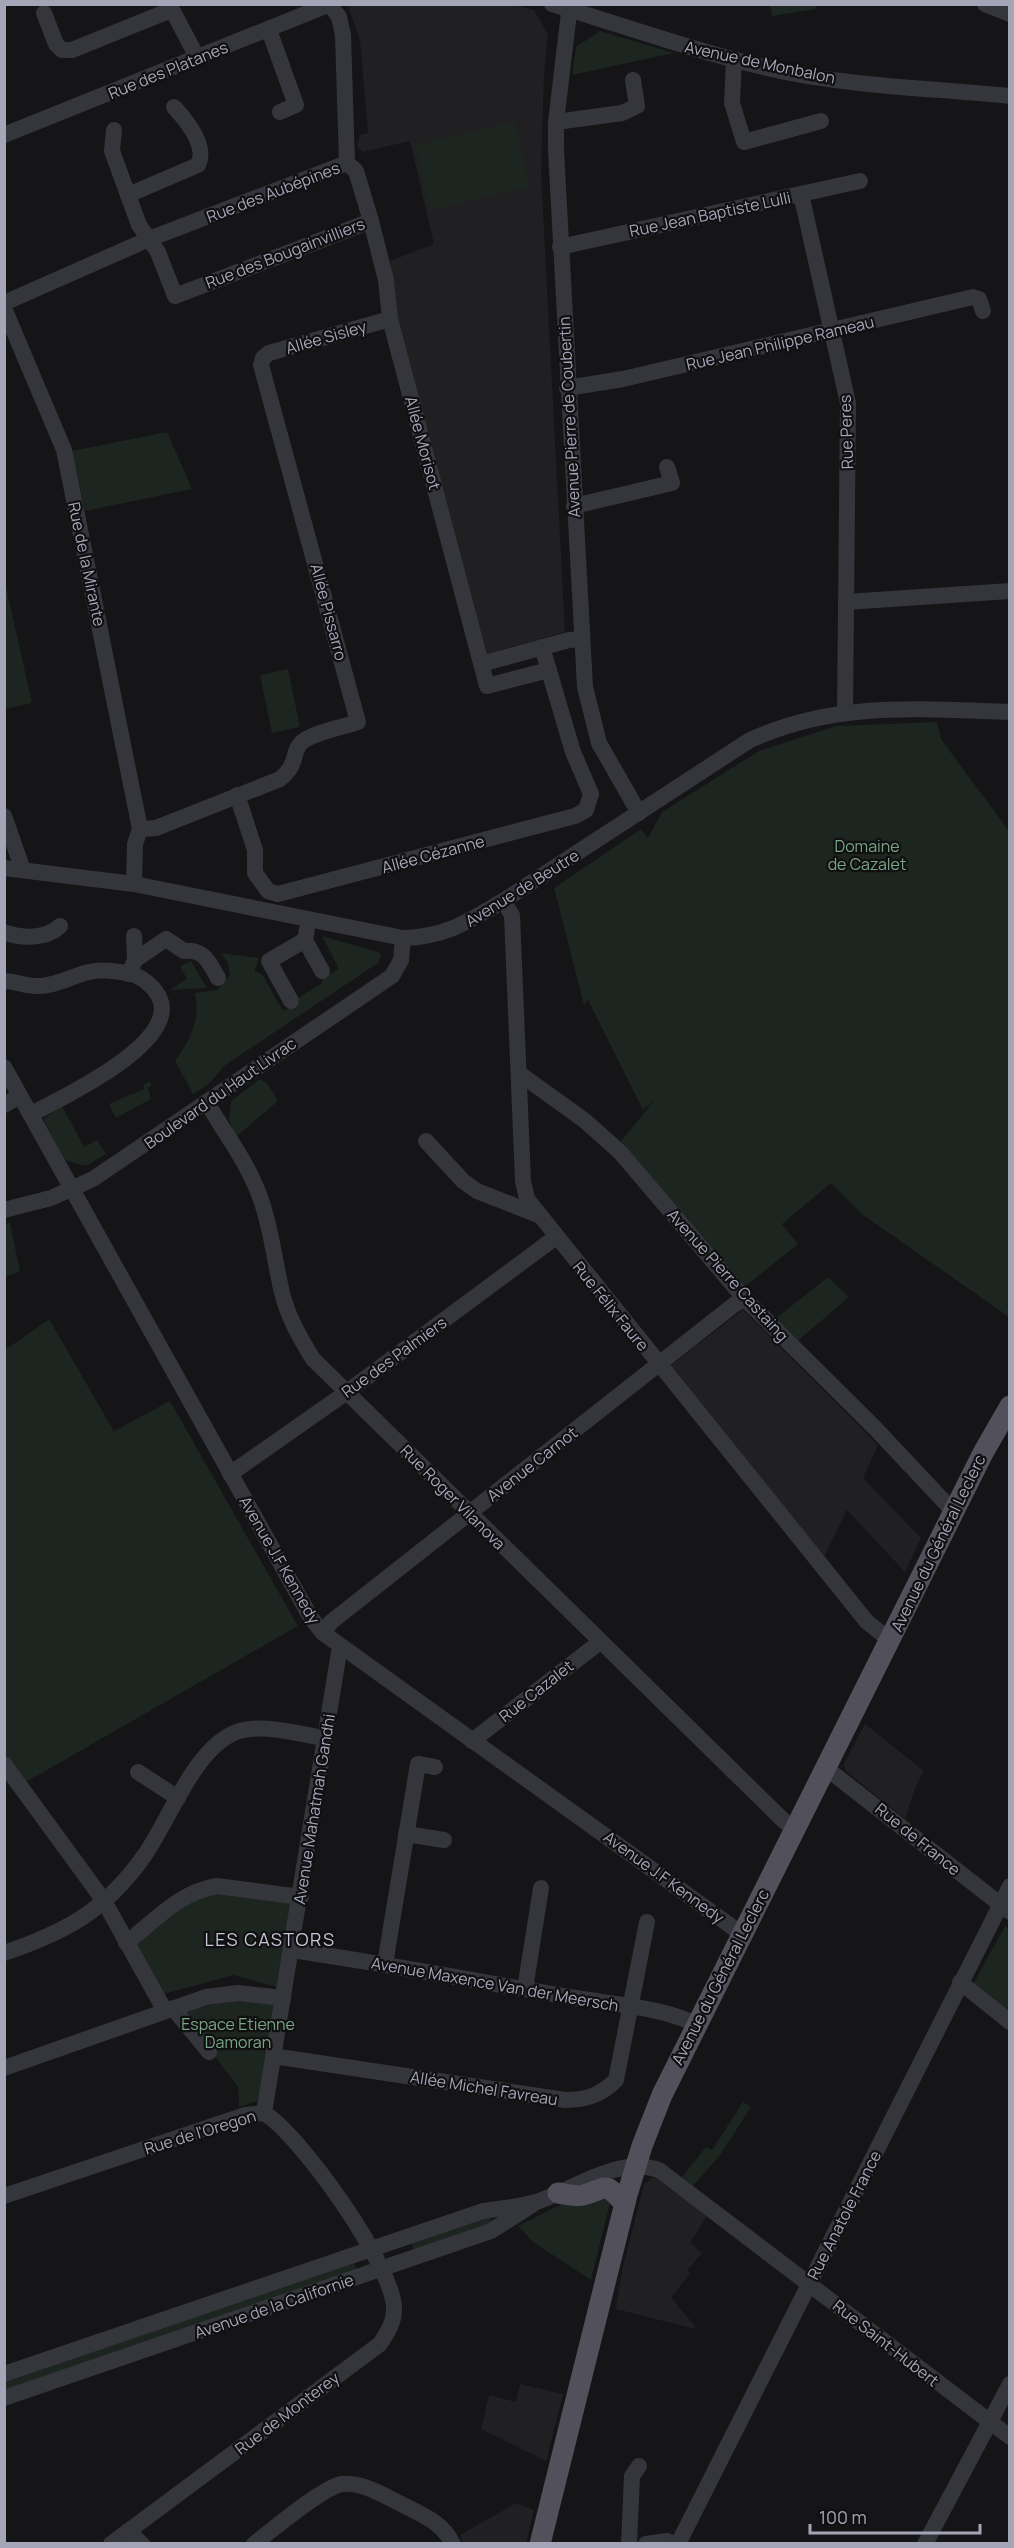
<svg xmlns="http://www.w3.org/2000/svg" width="1014" height="2548" viewBox="0 0 1014 2548" font-family="Manrope,sans-serif">
<style>
.built{fill:#202023}
.green{fill:#1c251f}
.lines{fill:none;stroke-linecap:round;stroke-linejoin:round}
.minor{stroke:#35353c;stroke-width:16}
.major{stroke:#51505b;stroke-width:21}
.labels{text-anchor:middle;dominant-baseline:central;stroke-width:4.5;stroke-linejoin:round;paint-order:stroke}
.street-label{font-size:16px;fill:#a4a6b8;stroke:#100f11}
.park-label{font-size:16px;fill:#79a586;stroke:#100f11}
.neighbourhood-label{font-size:18px;letter-spacing:1.5px;fill:#c6c6d4;stroke:#100f11}
</style>
<rect width="100%" height="100%" fill="#151416"/>
<!-- built -->
<g class="built">
<path d="M 348,5 L 514,5 L 534,10 L 548,34 L 544,74 L 541,174 L 565,632 L 486,654 L 400,337 L 390,261 L 434,244 L 410,141 L 363,152 L 357,146 L 360,135 L 368,133 L 360,41 Z"/>
<path d="M 743,1310 L 878,1445 L 863,1478 L 921,1538 L 905,1572 L 847,1510 L 824,1557 L 671,1365 Z"/>
<path d="M 865,1724 L 924,1771 L 915,1788 L 905,1819 L 846,1771 L 844,1764 Z"/>
<path d="M 654,2177 L 707,2216 L 690,2243 L 702,2253 L 687,2270 L 690,2273 L 671,2298 L 695,2326 L 695,2329 L 616,2309 L 622,2271 L 644,2184 Z"/>
<path d="M 520,2384 L 563,2394 L 546,2461 L 481,2429 L 489,2395 L 516,2402 Z"/>
<path d="M 516,2503 L 534,2510 L 526,2543 L 463,2543 L 460,2535 Z"/>
</g>
<!-- green -->
<g class="green">
<path d="M 770,5 L 815,5 L 816,9 L 772,16 Z"/>
<path d="M 600,31 L 674,53 L 572,75 L 576,47 Z"/>
<path d="M 514,121 L 530,187 L 430,210 L 415,145 Z"/>
<path d="M 167,432 L 192,489 L 85,511 L 72,451 Z"/>
<path d="M 6,587 L 32,703 L 5,709 L 4,588 Z"/>
<path d="M 288,669 L 300,727 L 272,733 L 260,675 Z"/>
<path d="M 937,722 L 941,739 L 1009,831 L 1009,1317 L 863,1215 L 831,1183 L 782,1224 L 798,1244 L 743,1288 L 621,1141 L 654,1101 L 643,1110 L 588,1000 L 584,1005 L 554,888 L 641,829 L 648,838 L 662,812 L 759,751 L 836,726 Z"/>
<path d="M 322,936 L 378,952 L 381,954 L 378,963 L 224,1066 L 209,1084 L 193,1094 L 175,1061 C 191,1039 200,1021 195,993 L 217,990 L 230,975 L 228,963 L 221,953 L 259,958 L 254,971 L 262,974 L 283,1011 L 294,1006 L 298,998 L 322,983 L 322,978 L 339,969 Z"/>
<path d="M 191,961 L 207,988 L 170,990 L 187,979 L 180,966 Z"/>
<path d="M 260,1079 L 267,1083 L 278,1101 L 236,1137 L 229,1120 L 231,1101 Z"/>
<path d="M 150,1081 L 152,1085 L 148,1088 L 151,1099 L 116,1118 L 109,1104 L 144,1089 L 143,1085 Z"/>
<path d="M 62,1106 L 84,1147 L 97,1140 L 106,1154 L 86,1166 L 64,1160 L 43,1119 Z"/>
<path d="M 10,1223 L 20,1271 L 5,1277 L 4,1224 Z"/>
<path d="M 828,1277 L 849,1297 L 796,1342 L 774,1320 Z"/>
<path d="M 49,1319 L 114,1431 L 170,1401 L 298,1626 L 26,1782 L 5,1753 L 5,1350 Z"/>
<path d="M 218,1888 L 294,1898 L 280,1988 L 234,1975 L 163,1994 L 131,1941 L 183,1902 Z"/>
<path d="M 1005,1926 L 1009,1930 L 1009,2016 L 972,1986 Z"/>
<path d="M 234,2001 L 275,2004 L 261,2100 L 239,2107 L 238,2087 L 183,2014 L 200,2007 Z"/>
<path d="M 743,2102 L 751,2107 L 720,2155 L 693,2186 L 682,2177 L 706,2147 L 712,2150 Z"/>
<path d="M 595,2196 L 611,2199 L 591,2280 L 533,2242 L 518,2226 L 566,2202 Z"/>
<path d="M 489,2216 L 493,2222 L 413,2250 L 412,2242 Z"/>
<path d="M 353,2262 L 357,2270 L 5,2393 L 4,2378 Z"/>
</g>
<g class="lines">
<!-- minor -->
<g class="minor">
<path d="M 169,4 L 197,57"/>
<path d="M 552,4 C 635,29 716,59 801,75 C 870,87 940,89 1010,96"/>
<path d="M 570,4 L 556,122 L 556,150 L 585,687 L 599,743 L 639,813"/>
<path d="M 985,4 L 1010,14"/>
<path d="M 44,13 L 56,44 L 62,50 L 72,50 L 171,10"/>
<path d="M 269,30 L 296,105 L 280,112"/>
<path d="M 734,59 L 732,103 L 744,142 L 821,121"/>
<path d="M 556,122 L 622,113 L 637,106 L 633,80"/>
<path d="M 114,130 L 112,151 L 139,225 L 158,252 L 175,296 L 371,221 L 356,171 L 347,163"/>
<path d="M 4,135 L 330,4"/>
<path d="M 801,194 L 848,403 L 845,712"/>
<path d="M 128,195 L 198,165 C 208,146 186,120 174,107"/>
<path d="M 371,221 L 386,280 L 390,319 L 487,686 L 549,670"/>
<path d="M 560,247 L 860,181"/>
<path d="M 4,303 L 149,239 L 347,163 L 343,35 L 339,17 L 330,5"/>
<path d="M 4,308 L 64,450 L 140,829 L 135,844 L 134,884"/>
<path d="M 567,388 L 623,379 L 973,297 L 979,299 L 983,311"/>
<path d="M 574,506 L 672,483 L 667,467"/>
<path d="M 846,602 L 1010,591"/>
<path d="M 481,664 L 569,640 L 581,639"/>
<path d="M 237,795 L 255,850 L 255,873 L 268,891 L 278,894 L 575,816 L 586,810 L 591,794 L 573,752 L 542,647"/>
<path d="M 4,816 L 23,870"/>
<path d="M 140,829 L 156,828 L 280,779 C 299,763 291,755 300,744 C 309,733 344,727 358,722 L 261,365 L 263,358 L 269,353 L 390,319"/>
<path d="M 4,868 L 134,884 L 403,938 C 446,937 467,922 503,901 L 750,740 C 836,701 917,709 1010,712"/>
<path d="M 503,901 L 512,915 L 523,1181 L 527,1199 L 867,1622 L 890,1640"/>
<path d="M 307,929 L 305,940 L 322,971"/>
<path d="M 4,932 C 21,939 47,939 60,926"/>
<path d="M 134,936 L 135,960"/>
<path d="M 129,974 L 135,960 L 166,939 L 184,951 C 204,948 210,964 218,978"/>
<path d="M 4,981 C 15,981 25,986 36,986 C 54,987 71,976 89,972 C 102,969 117,971 130,974 C 141,976 152,985 158,995 C 185,1041 61,1098 31,1114"/>
<path d="M 291,1001 L 269,961 L 305,940"/>
<path d="M 4,1067 L 311,1618 L 323,1633 L 742,1934"/>
<path d="M 520,1074 L 584,1120 L 620,1152 L 745,1299 L 875,1428 L 953,1511"/>
<path d="M 207,1103 C 226,1135 251,1167 262,1203 C 272,1233 275,1263 282,1293 C 288,1317 300,1338 313,1359 L 785,1822 L 795,1828"/>
<path d="M 4,1105 L 20,1096"/>
<path d="M 426,1141 L 463,1181 L 477,1191 L 538,1215"/>
<path d="M 4,1210 L 51,1198 L 93,1179 L 392,976 L 401,960 L 403,938"/>
<path d="M 230,1474 L 347,1392 L 556,1237"/>
<path d="M 323,1633 L 331,1622 L 735,1304 L 745,1299"/>
<path d="M 472,1741 L 600,1642"/>
<path d="M 4,1764 L 104,1901 L 165,2011"/>
<path d="M 826,1768 L 1010,1912"/>
<path d="M 138,1772 L 178,1798"/>
<path d="M 406,1834 L 444,1840"/>
<path d="M 126,1943 C 155,1921 179,1892 217,1886 L 301,1897"/>
<path d="M 292,1950 C 387,1964 481,1982 576,1998 C 610,2004 668,2008 696,2025"/>
<path d="M 4,1953 C 66,1932 105,1911 144,1856 C 169,1821 193,1751 234,1733 C 260,1722 297,1734 324,1738"/>
<path d="M 385,1964 L 418,1764 L 435,1767"/>
<path d="M 960,1982 L 1010,2022"/>
<path d="M 525,1989 L 541,1888"/>
<path d="M 173,2008 L 209,2052"/>
<path d="M 273,2056 L 565,2100 C 586,2100 601,2095 616,2080 L 647,1922"/>
<path d="M 4,2068 L 206,1997 L 238,1993 L 283,1998"/>
<path d="M 264,2113 L 339,1652 L 342,1647"/>
<path d="M 4,2196 L 245,2115 L 264,2113 C 299,2133 396,2269 394,2310 C 394,2323 387,2333 380,2344 L 111,2544"/>
<path d="M 4,2374 L 483,2211 C 501,2208 522,2207 539,2201 C 577,2188 618,2156 659,2170 L 1010,2437"/>
<path d="M 4,2398 L 491,2231 L 532,2205"/>
<path d="M 128,2531 L 142,2544"/>
<path d="M 254,2544 C 272,2530 323,2487 342,2484 C 365,2482 388,2498 407,2507 C 427,2517 443,2524 453,2544"/>
<path d="M 629,2544 L 632,2476 L 639,2466"/>
<path d="M 646,2544 L 667,2541 L 673,2544"/>
<path d="M 678,2544 L 1010,1886"/>
<path d="M 925,2544 L 1010,2384"/>
</g>
<!-- major -->
<g class="major">
<path d="M 558,2193 C 565,2194 576,2197 583,2195 C 609,2188 603,2180 625,2204"/>
<path d="M 540,2544 L 627,2195 L 642,2146 L 662,2095 L 983,1453 L 1010,1406"/>
</g>
</g>
<g class="labels">
<!-- street labels -->
<g class="street-label">
<text transform="translate(760 62) rotate(12)">Avenue de Monbalon</text>
<text transform="translate(168 70) rotate(-22)">Rue des Platanes</text>
<text transform="translate(273 192) rotate(-21)">Rue des Aubépines</text>
<text transform="translate(710 214) rotate(-12)">Rue Jean Baptiste Lulli</text>
<text transform="translate(285 253) rotate(-21)">Rue des Bougainvilliers</text>
<text transform="translate(326 337) rotate(-16)">Allée Sisley</text>
<text transform="translate(780 343) rotate(-13)">Rue Jean Philippe Rameau</text>
<text transform="translate(569 417) rotate(-93)">Avenue Pierre de Coubertin</text>
<text transform="translate(846 432) rotate(-92)">Rue Peres</text>
<text transform="translate(423 443) rotate(75)">Allée Morisot</text>
<text transform="translate(87 564) rotate(78)">Rue de la Mirante</text>
<text transform="translate(329 612) rotate(75)">Allée Pissarro</text>
<text transform="translate(433 854) rotate(-15)">Allée Cézanne</text>
<text transform="translate(522 888) rotate(-32)">Avenue de Beutre</text>
<text transform="translate(220 1093) rotate(-35)">Boulevard du Haut Livrac</text>
<text transform="translate(728 1275) rotate(48)">Avenue Pierre Castaing</text>
<text transform="translate(611 1306) rotate(51)">Rue Félix Faure</text>
<text transform="translate(394 1357) rotate(-36)">Rue des Palmiers</text>
<text transform="translate(532 1464) rotate(-38)">Avenue Carnot</text>
<text transform="translate(453 1497) rotate(45)">Rue Roger Vilanova</text>
<text transform="translate(938 1543) rotate(-64)">Avenue du Général Leclerc</text>
<text transform="translate(280 1560) rotate(60)">Avenue J.F Kennedy</text>
<text transform="translate(536 1691) rotate(-38)">Rue Cazalet</text>
<text transform="translate(314 1809) rotate(-81)">Avenue Mahatmah Gandhi</text>
<text transform="translate(918 1839) rotate(39)">Rue de France</text>
<text transform="translate(664 1877) rotate(36)">Avenue J.F Kennedy</text>
<text transform="translate(720 1977) rotate(-63)">Avenue du Général Leclerc</text>
<text transform="translate(495 1984) rotate(10)">Avenue Maxence Van der Meersch</text>
<text transform="translate(484 2088) rotate(9)">Allée Michel Favreau</text>
<text transform="translate(200 2132) rotate(-17)">Rue de l'Oregon</text>
<text transform="translate(844 2215) rotate(-63)">Rue Anatole France</text>
<text transform="translate(274 2306) rotate(-19)">Avenue de la Californie</text>
<text transform="translate(886 2343) rotate(38)">Rue Saint-Hubert</text>
<text transform="translate(287 2413) rotate(-37)">Rue de Monterey</text>
</g>
<!-- park labels -->
<g class="park-label">
<text x="867" y="846">Domaine<tspan x="867" dy="18">de Cazalet</tspan></text>
<text x="238" y="2024">Espace Etienne<tspan x="238" dy="18">Damoran</tspan></text>
</g>
<!-- neighbourhood labels -->
<g class="neighbourhood-label">
<text x="270" y="1939">LES CASTORS</text>
</g>
</g>
<!-- border -->
<rect width="1014" height="2548" fill="none" stroke="#a4a6b8" stroke-width="12"/>
<!-- scale -->
<path d="M810 2524v9h170v-9" fill="none" stroke="#a4a6b8" stroke-width="3"/>
<text x="819" y="2524" font-size="18" fill="#a4a6b8" stroke="#100f11" stroke-width="4.5" paint-order="stroke">100 m</text>
</svg>
